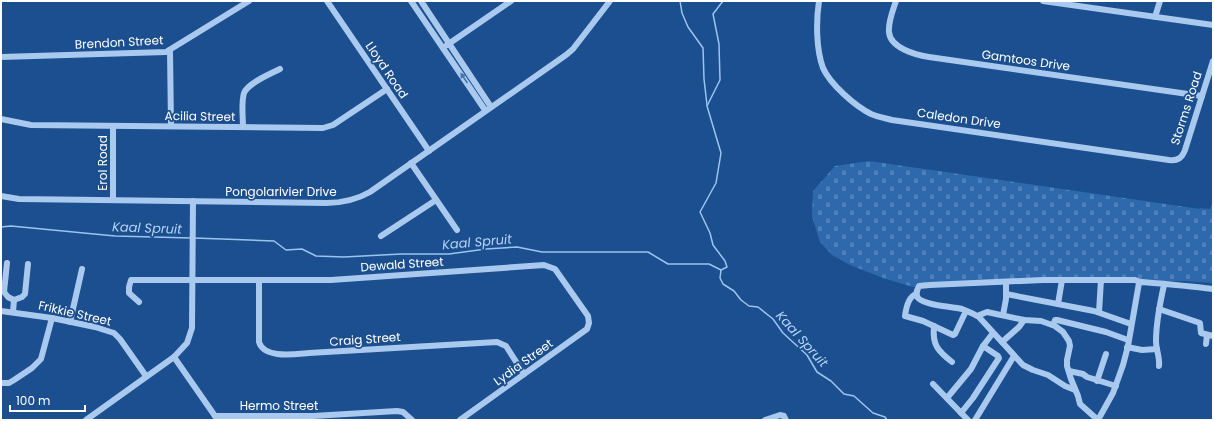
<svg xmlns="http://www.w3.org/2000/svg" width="1214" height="421" viewBox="0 0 1214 421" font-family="Poppins,sans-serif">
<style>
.cemetery{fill:url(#cemetery-stones)}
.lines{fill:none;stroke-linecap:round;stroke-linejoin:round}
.stream{stroke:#9cc4f0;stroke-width:1.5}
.minor{stroke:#a9c9ee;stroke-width:6}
.oneway{fill:#4674ac}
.labels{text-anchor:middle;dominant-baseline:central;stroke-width:3.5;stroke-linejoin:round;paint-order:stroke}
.street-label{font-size:12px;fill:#fff;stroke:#1b4f8f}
.water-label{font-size:13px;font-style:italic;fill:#b5d3f5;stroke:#1b4f8f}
</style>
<defs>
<pattern id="cemetery-stones" width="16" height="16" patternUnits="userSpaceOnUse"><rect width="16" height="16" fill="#2e69ad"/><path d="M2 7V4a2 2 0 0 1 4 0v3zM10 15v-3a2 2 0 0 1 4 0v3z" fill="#4d80b9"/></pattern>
</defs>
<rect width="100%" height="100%" fill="#1b4f8f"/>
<!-- cemetery -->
<path class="cemetery" d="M 869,161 L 1200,209 L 1199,208 L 1210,209 L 1213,203 L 1213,283 L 1185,281 L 1082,281 L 913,287 L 883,278 L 850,265 L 832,255 L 820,242 L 812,216 L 813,191 L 835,166 Z"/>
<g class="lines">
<!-- stream -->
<g class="stream">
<path d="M 680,1 L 682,13 L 688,27 L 703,48 L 704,79 L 707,105"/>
<path d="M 1,227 L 11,226 L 115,236 L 191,238"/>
<path d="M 194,238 L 274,241 L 286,250 L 302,249 L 316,256 L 344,257 L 401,254 L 449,254 L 486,249 L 517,247 L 542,252 L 648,252 L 668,264 L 709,264 L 721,270"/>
<path d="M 721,270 L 727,267 L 725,261 L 713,245 L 710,233 L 700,212 L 716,183 L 721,153 L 707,106 L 720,80 L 719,44 L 713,14 L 723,1"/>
<path d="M 721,270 L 720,278 L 723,284 L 734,291 L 741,300 L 749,306 L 758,307 L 773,319 L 783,333 L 807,355 L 817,372 L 831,381 L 844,394 L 854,396 L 873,413 L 885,417 L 887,420"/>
</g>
<!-- minor -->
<g class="minor">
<path d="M 327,1 L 429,151"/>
<path d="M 411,1 L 485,110"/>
<path d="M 421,1 L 491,107"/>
<path d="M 819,1 C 816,21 816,49 823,68 C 830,84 855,106 871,114 C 878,117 885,118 892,120 L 1169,160 C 1178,161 1182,158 1185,150 L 1213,61"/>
<path d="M 896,1 C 893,10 888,22 889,32 C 890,48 916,55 929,57 L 1202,96"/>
<path d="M 1043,1 L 1213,25"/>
<path d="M 1155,17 L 1160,1"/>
<path d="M 447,45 L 511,1"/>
<path d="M 170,50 L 171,126"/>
<path d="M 1,57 L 166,52 L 249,1"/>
<path d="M 1,119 L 31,125 L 323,128 L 333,125 L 387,89"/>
<path d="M 243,127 C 243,117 241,103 244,93 C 248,83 270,74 280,69"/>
<path d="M 411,163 L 457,230"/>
<path d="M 1,196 L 19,199 L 326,203 C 343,203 356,200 370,192 L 566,55 L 573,49 L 610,1"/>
<path d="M 113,200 L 113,127"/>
<path d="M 381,236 L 436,200"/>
<path d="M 7,263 L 4,292 L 8,297 L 14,300 L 13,312"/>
<path d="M 259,281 L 259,342 C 264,359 295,354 309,353 L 497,342 L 506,346 L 524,374"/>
<path d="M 916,294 C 908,297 906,308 905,316 L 923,321 L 953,335 L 955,334 L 966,311"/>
<path d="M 1006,294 L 1094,311 L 1131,324"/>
<path d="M 14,300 L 22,297 L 25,294 L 28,264"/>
<path d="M 139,302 L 129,293 L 129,287 L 131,280 L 331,280 L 544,265 L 555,269 L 588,316 L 589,323 L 587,329 L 460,420"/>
<path d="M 1058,304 L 1062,280"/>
<path d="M 1159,309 L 1200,323 L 1201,333 L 1213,336"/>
<path d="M 1,311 L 52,318 L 95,327 L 114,333 L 120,339 L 146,376"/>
<path d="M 1099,312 L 1101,280"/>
<path d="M 1003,315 L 1006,299 L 1006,282"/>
<path d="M 978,316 L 1023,365 L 1033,370 L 1048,375 L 1065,386 L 1075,390"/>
<path d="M 70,322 L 82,269"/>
<path d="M 1053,325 L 1055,320 L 1057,320 L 1106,332 L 1128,340"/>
<path d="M 934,326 C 932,345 938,351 952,362"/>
<path d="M 1002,342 L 1019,327 L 1024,320"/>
<path d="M 1206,344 L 1207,335"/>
<path d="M 1127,347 L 1142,350 L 1157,349"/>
<path d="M 174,357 L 215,416"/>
<path d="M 1159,366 C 1160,357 1156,350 1156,341 C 1156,322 1160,303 1164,285"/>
<path d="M 1069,371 L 1083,374 L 1087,377 L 1116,386"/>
<path d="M 1097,381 L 1106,354"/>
<path d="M 1,383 L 9,383 L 14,380 L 32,368 L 41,359 L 52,318"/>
<path d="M 933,384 L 968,420"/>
<path d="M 947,398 L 971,369 L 983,346 L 993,333"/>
<path d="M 961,413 L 973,398 L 999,358 L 998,356 L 983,346"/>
<path d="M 215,416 L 313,416 L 397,411 L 403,412 L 412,420"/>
<path d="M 86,420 L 174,357 L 187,343 L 192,328 L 193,201"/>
<path d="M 765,420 L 780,415 L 784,416 L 786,420"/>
<path d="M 975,420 L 1014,356"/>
<path d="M 1098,420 L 1080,404 L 1078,396 L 1071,379 L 1067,366 L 1067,360 L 1070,346 L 1069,341 L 1063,332 L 1055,326 L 1041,321 L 1024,320 L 987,312 L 977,316 C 972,313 967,311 962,309 C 951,306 926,306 918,298 C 915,294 917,290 919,286 L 930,285 L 1043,280 L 1135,280 L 1140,282"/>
<path d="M 1098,420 L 1113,393 L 1123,365 L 1128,346 L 1139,283 L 1142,282 C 1166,284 1189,286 1213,289"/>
</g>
</g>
<!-- one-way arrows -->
<defs><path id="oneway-solid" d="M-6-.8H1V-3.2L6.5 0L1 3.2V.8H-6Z"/></defs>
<use class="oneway" href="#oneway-solid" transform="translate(464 78) rotate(-124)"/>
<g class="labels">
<!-- street labels -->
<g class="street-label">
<text transform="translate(119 42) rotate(-3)">Brendon Street</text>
<text transform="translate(1026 60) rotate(8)">Gamtoos Drive</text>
<text transform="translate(387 70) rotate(56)">Lloyd Road</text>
<text transform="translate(1186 108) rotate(-72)">Storms Road</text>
<text transform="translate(200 116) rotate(1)">Acilia Street</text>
<text transform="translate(959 118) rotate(8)">Caledon Drive</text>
<text transform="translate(102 163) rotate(-90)">Erol Road</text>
<text x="281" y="191">Pongolarivier Drive</text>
<text transform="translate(402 264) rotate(-4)">Dewald Street</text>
<text transform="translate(75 313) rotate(13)">Frikkie Street</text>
<text transform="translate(365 339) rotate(-4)">Craig Street</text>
<text transform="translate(523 362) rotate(-36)">Lydia Street</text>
<text x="279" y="405">Hermo Street</text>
</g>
<!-- water labels -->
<g class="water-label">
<text transform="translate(147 228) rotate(2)">Kaal Spruit</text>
<text transform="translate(477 242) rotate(-5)">Kaal Spruit</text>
<text transform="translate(802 339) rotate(48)">Kaal Spruit</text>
</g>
</g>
<!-- border -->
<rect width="1214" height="421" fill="none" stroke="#ffffff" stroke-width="4"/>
<!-- scale -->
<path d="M10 405v6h75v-6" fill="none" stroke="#ffffff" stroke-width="2"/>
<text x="16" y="405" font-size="12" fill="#ffffff" stroke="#1b4f8f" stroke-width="3" paint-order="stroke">100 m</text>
</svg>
